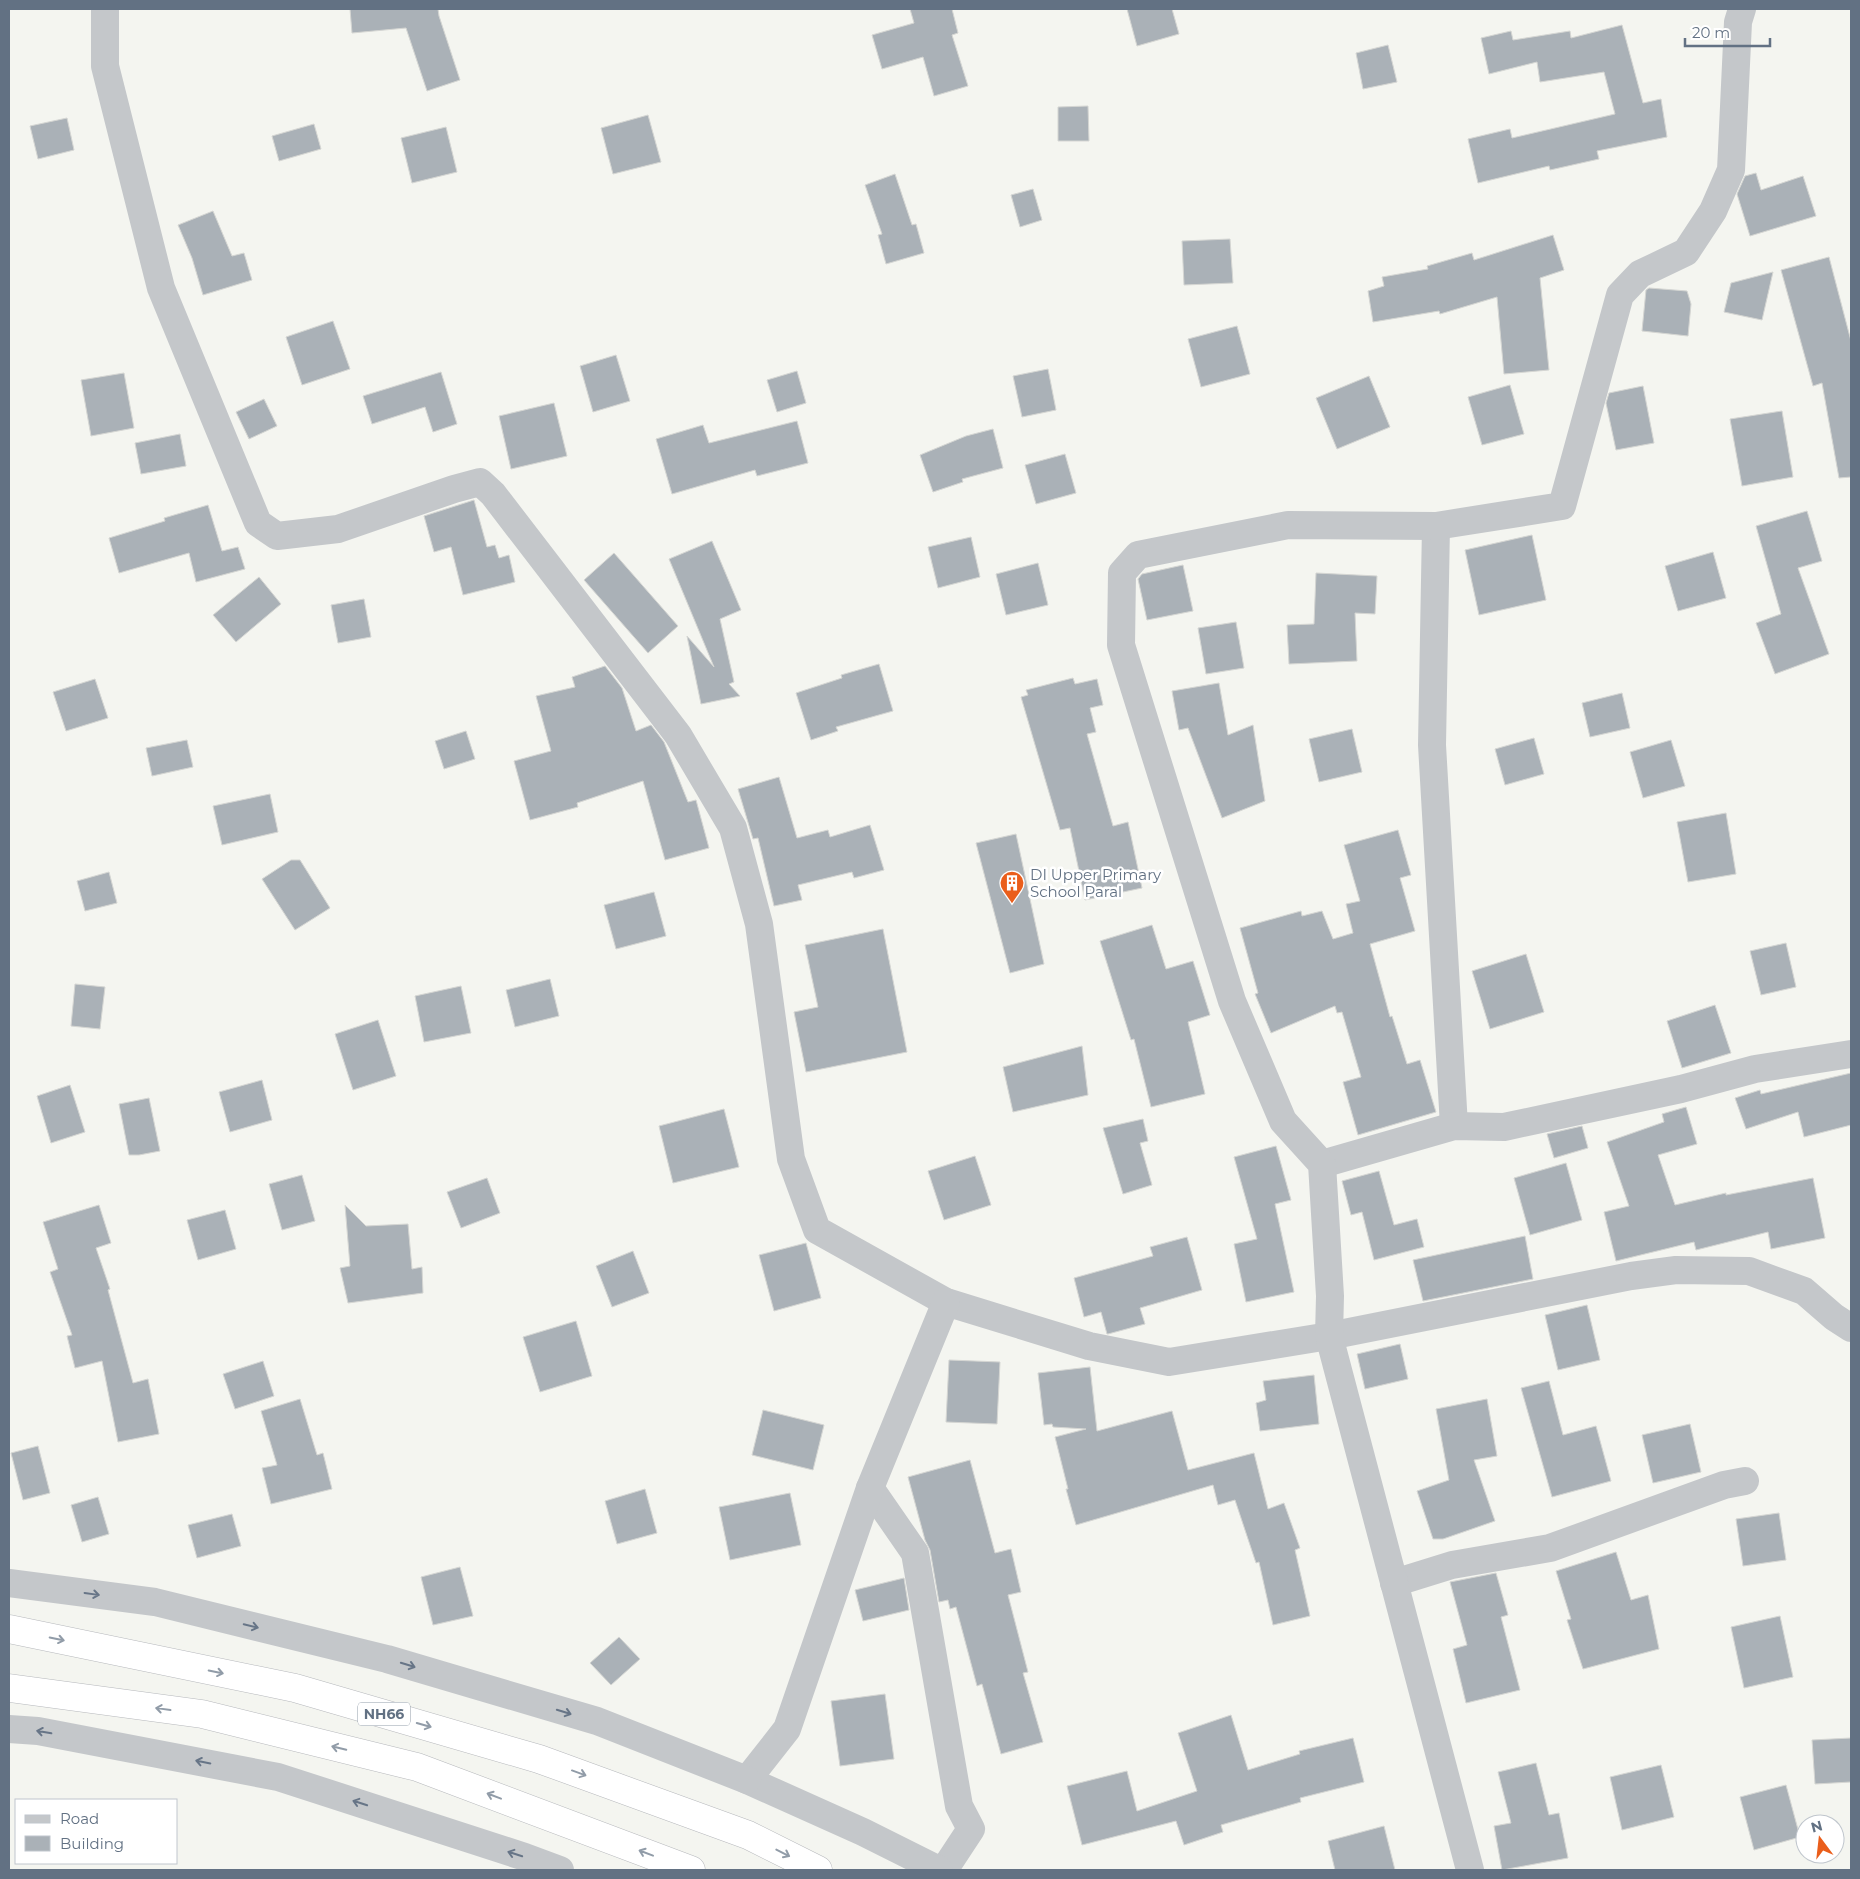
<svg xmlns="http://www.w3.org/2000/svg" width="1860" height="1879" viewBox="0 0 1860 1879" font-family="Montserrat,sans-serif">
<style>
.building{fill:#aab1b7;stroke:#d5d6d3}
.lines{fill:none;stroke-linecap:round;stroke-linejoin:round}
.trunk-casing{stroke:#b6b8bc;stroke-width:29}
.minor{stroke:#c4c7ca;stroke-width:28}
.tertiary{stroke:#c4c7ca;stroke-width:28}
.trunk{stroke:#fff;stroke-width:28}
.oneway{stroke:#677587}
.oneway2{stroke:#919ca8}
.labels{text-anchor:middle;dominant-baseline:central;stroke-width:5;stroke-linejoin:round;paint-order:stroke}
.shield{fill:#fff;stroke:#919ca8;stroke-width:1}
.shield-label{font-size:14px;font-weight:bold;fill:#627183}
.poi-label{font-size:15px;fill:#627183;stroke:#fff;text-anchor:start}
</style>
<rect width="100%" height="100%" fill="#f4f5f0"/>
<!-- building -->
<g class="building">
<path d="M 350,9 L 438,9 L 439,16 L 460,80 L 427,91 L 406,28 L 352,33 Z"/>
<path d="M 910,9 L 952,9 L 958,33 L 952,35 L 968,86 L 934,96 L 923,57 L 882,69 L 872,35 L 914,23 Z"/>
<path d="M 1127,9 L 1172,9 L 1179,34 L 1137,46 Z"/>
<path d="M 1622,25 L 1643,103 L 1661,99 L 1667,137 L 1597,151 L 1599,159 L 1550,170 L 1549,166 L 1478,183 L 1468,139 L 1510,129 L 1512,138 L 1615,114 L 1604,72 L 1540,82 L 1537,62 L 1489,74 L 1481,38 L 1511,31 L 1513,40 L 1570,31 L 1571,38 Z"/>
<path d="M 1388,45 L 1397,82 L 1363,89 L 1356,53 Z"/>
<path d="M 1088,106 L 1089,141 L 1058,141 L 1058,107 Z"/>
<path d="M 648,115 L 661,162 L 613,174 L 601,128 Z"/>
<path d="M 67,118 L 74,150 L 38,159 L 30,126 Z"/>
<path d="M 314,124 L 321,149 L 279,161 L 272,136 Z"/>
<path d="M 446,127 L 457,172 L 412,183 L 401,138 Z"/>
<path d="M 1756,173 L 1761,190 L 1803,176 L 1816,216 L 1750,236 L 1737,194 L 1745,176 Z"/>
<path d="M 895,174 L 912,225 L 916,224 L 924,253 L 886,264 L 878,235 L 882,234 L 865,185 Z"/>
<path d="M 1033,189 L 1042,220 L 1020,227 L 1011,195 Z"/>
<path d="M 213,211 L 232,256 L 244,253 L 252,280 L 203,295 L 192,258 L 178,225 Z"/>
<path d="M 1553,235 L 1564,270 L 1540,278 L 1549,370 L 1504,374 L 1497,297 L 1440,314 L 1439,311 L 1373,322 L 1368,291 L 1384,286 L 1382,277 L 1428,269 L 1427,266 L 1472,253 L 1474,260 Z"/>
<path d="M 1230,239 L 1233,283 L 1184,285 L 1182,241 Z"/>
<path d="M 1829,257 L 1851,341 L 1851,477 L 1839,478 L 1822,383 L 1813,386 L 1781,270 Z"/>
<path d="M 1773,272 L 1762,320 L 1724,312 L 1731,283 Z"/>
<path d="M 1649,288 L 1687,291 L 1691,304 L 1688,336 L 1642,331 L 1646,290 Z"/>
<path d="M 333,321 L 350,369 L 302,385 L 286,337 Z"/>
<path d="M 1237,326 L 1250,374 L 1201,387 L 1188,339 Z"/>
<path d="M 616,355 L 630,401 L 593,412 L 580,366 Z"/>
<path d="M 1048,369 L 1056,410 L 1022,417 L 1013,376 Z"/>
<path d="M 797,371 L 806,403 L 777,412 L 767,380 Z"/>
<path d="M 441,372 L 457,424 L 433,432 L 425,407 L 372,424 L 363,396 Z"/>
<path d="M 124,373 L 134,428 L 91,436 L 81,380 Z"/>
<path d="M 1369,376 L 1390,427 L 1337,449 L 1316,398 Z"/>
<path d="M 1510,385 L 1524,434 L 1482,445 L 1468,397 Z"/>
<path d="M 1643,386 L 1654,443 L 1616,450 L 1606,403 L 1609,393 Z"/>
<path d="M 264,399 L 277,426 L 249,439 L 236,412 Z"/>
<path d="M 554,403 L 567,456 L 511,469 L 499,416 Z"/>
<path d="M 1782,411 L 1793,477 L 1742,486 L 1730,419 Z"/>
<path d="M 797,421 L 808,463 L 757,476 L 755,470 L 672,494 L 656,439 L 703,425 L 709,443 Z"/>
<path d="M 993,429 L 1003,468 L 962,479 L 963,482 L 933,492 L 920,455 L 966,436 Z"/>
<path d="M 180,434 L 186,466 L 141,474 L 135,443 Z"/>
<path d="M 1065,454 L 1076,493 L 1036,504 L 1025,465 Z"/>
<path d="M 474,500 L 487,547 L 495,545 L 499,558 L 509,555 L 515,582 L 463,595 L 451,547 L 434,552 L 424,516 Z"/>
<path d="M 208,505 L 222,551 L 238,547 L 245,569 L 196,582 L 189,553 L 119,573 L 109,538 L 165,521 L 164,518 Z"/>
<path d="M 1807,511 L 1822,561 L 1798,568 L 1829,654 L 1775,674 L 1756,623 L 1781,614 L 1756,526 Z"/>
<path d="M 1532,535 L 1546,600 L 1479,615 L 1465,550 Z"/>
<path d="M 971,537 L 980,577 L 938,588 L 928,547 Z"/>
<path d="M 712,541 L 741,610 L 720,619 L 734,682 L 729,684 L 740,696 L 701,704 L 687,636 L 714,667 L 669,559 Z"/>
<path d="M 1713,552 L 1726,598 L 1678,611 L 1665,566 Z"/>
<path d="M 614,553 L 678,626 L 648,653 L 584,580 Z"/>
<path d="M 1038,563 L 1048,605 L 1006,615 L 996,574 Z"/>
<path d="M 1183,565 L 1193,611 L 1147,620 L 1138,579 L 1142,574 Z"/>
<path d="M 1316,573 L 1377,576 L 1375,614 L 1355,613 L 1357,661 L 1289,664 L 1287,625 L 1314,624 Z"/>
<path d="M 259,577 L 281,604 L 236,642 L 213,615 Z"/>
<path d="M 364,599 L 371,637 L 338,643 L 331,605 Z"/>
<path d="M 1236,622 L 1244,668 L 1206,674 L 1198,628 Z"/>
<path d="M 879,664 L 893,711 L 836,727 L 838,731 L 811,740 L 796,693 L 842,678 L 841,675 Z"/>
<path d="M 605,666 L 622,688 L 636,731 L 651,725 L 664,742 L 688,802 L 696,800 L 709,848 L 665,860 L 643,781 L 577,803 L 578,807 L 530,820 L 514,761 L 551,751 L 536,696 L 575,687 L 572,677 Z"/>
<path d="M 1073,678 L 1075,684 L 1097,679 L 1103,705 L 1090,708 L 1096,732 L 1087,734 L 1113,826 L 1128,822 L 1142,888 L 1085,900 L 1070,828 L 1060,830 L 1021,697 L 1028,695 L 1026,690 Z"/>
<path d="M 95,679 L 108,718 L 66,731 L 53,692 Z"/>
<path d="M 1219,683 L 1228,735 L 1253,725 L 1265,801 L 1222,818 L 1188,728 L 1179,730 L 1172,691 Z"/>
<path d="M 1622,693 L 1630,728 L 1590,737 L 1582,703 Z"/>
<path d="M 1352,729 L 1362,772 L 1319,782 L 1309,739 Z"/>
<path d="M 466,731 L 475,759 L 444,769 L 435,741 Z"/>
<path d="M 1534,738 L 1544,774 L 1505,785 L 1495,749 Z"/>
<path d="M 187,740 L 193,767 L 152,776 L 146,748 Z"/>
<path d="M 1671,740 L 1685,786 L 1643,798 L 1630,752 Z"/>
<path d="M 779,777 L 797,838 L 828,830 L 830,837 L 870,825 L 884,870 L 854,878 L 852,872 L 798,885 L 802,900 L 774,906 L 758,838 L 753,839 L 738,789 Z"/>
<path d="M 270,794 L 278,832 L 222,845 L 213,806 Z"/>
<path d="M 1726,813 L 1736,874 L 1688,882 L 1677,822 Z"/>
<path d="M 1398,830 L 1411,875 L 1400,878 L 1415,931 L 1370,944 L 1390,1017 L 1392,1016 L 1407,1064 L 1420,1060 L 1436,1112 L 1358,1135 L 1343,1082 L 1361,1077 L 1342,1012 L 1337,1013 L 1335,1006 L 1271,1033 L 1255,994 L 1258,993 L 1240,928 L 1301,911 L 1302,916 L 1322,911 L 1333,939 L 1353,933 L 1346,904 L 1360,901 L 1344,845 Z"/>
<path d="M 1016,834 L 1044,964 L 1010,973 L 976,843 Z"/>
<path d="M 291,860 L 300,860 L 330,908 L 295,930 L 262,879 Z"/>
<path d="M 109,872 L 117,903 L 85,911 L 77,881 Z"/>
<path d="M 654,892 L 666,936 L 616,949 L 604,905 Z"/>
<path d="M 1152,925 L 1166,969 L 1193,961 L 1210,1015 L 1188,1022 L 1205,1094 L 1151,1107 L 1134,1039 L 1131,1040 L 1100,941 Z"/>
<path d="M 883,929 L 907,1052 L 806,1072 L 794,1012 L 818,1007 L 805,945 Z"/>
<path d="M 1786,943 L 1796,987 L 1761,995 L 1750,951 Z"/>
<path d="M 1526,954 L 1544,1012 L 1490,1029 L 1472,971 Z"/>
<path d="M 550,979 L 559,1016 L 515,1027 L 506,990 Z"/>
<path d="M 75,984 L 105,987 L 100,1029 L 71,1026 Z"/>
<path d="M 461,986 L 471,1033 L 424,1042 L 415,996 Z"/>
<path d="M 1715,1005 L 1731,1053 L 1682,1068 L 1667,1021 Z"/>
<path d="M 378,1020 L 396,1076 L 353,1090 L 335,1034 Z"/>
<path d="M 1082,1046 L 1088,1095 L 1013,1112 L 1003,1067 Z"/>
<path d="M 1851,1073 L 1851,1125 L 1804,1137 L 1798,1112 L 1746,1129 L 1735,1098 L 1760,1090 L 1761,1094 Z"/>
<path d="M 262,1080 L 272,1120 L 230,1132 L 219,1092 Z"/>
<path d="M 70,1085 L 85,1132 L 51,1143 L 37,1096 Z"/>
<path d="M 149,1098 L 160,1151 L 139,1155 L 129,1155 L 119,1104 Z"/>
<path d="M 1686,1107 L 1697,1144 L 1658,1155 L 1675,1205 L 1726,1193 L 1726,1195 L 1813,1178 L 1825,1238 L 1771,1249 L 1768,1232 L 1696,1250 L 1694,1242 L 1616,1261 L 1604,1212 L 1629,1206 L 1607,1142 L 1664,1122 L 1662,1114 Z"/>
<path d="M 724,1109 L 739,1167 L 673,1183 L 659,1126 Z"/>
<path d="M 1143,1119 L 1148,1141 L 1140,1143 L 1152,1185 L 1123,1194 L 1103,1128 Z"/>
<path d="M 1582,1126 L 1588,1148 L 1554,1158 L 1547,1134 Z"/>
<path d="M 1276,1146 L 1291,1200 L 1275,1204 L 1294,1292 L 1246,1302 L 1234,1244 L 1257,1239 L 1234,1157 Z"/>
<path d="M 975,1156 L 991,1205 L 944,1220 L 928,1171 Z"/>
<path d="M 1566,1163 L 1582,1220 L 1530,1235 L 1514,1178 Z"/>
<path d="M 1379,1171 L 1394,1225 L 1417,1219 L 1424,1247 L 1374,1260 L 1362,1212 L 1351,1215 L 1342,1181 Z"/>
<path d="M 302,1175 L 315,1221 L 282,1230 L 269,1184 Z"/>
<path d="M 487,1178 L 500,1213 L 461,1228 L 447,1192 Z"/>
<path d="M 99,1205 L 111,1243 L 96,1248 L 110,1289 L 108,1290 L 133,1383 L 148,1379 L 159,1434 L 118,1442 L 102,1361 L 75,1368 L 67,1336 L 72,1335 L 50,1272 L 58,1269 L 43,1222 Z"/>
<path d="M 345,1205 L 366,1226 L 408,1224 L 412,1269 L 422,1267 L 423,1293 L 348,1303 L 340,1268 L 350,1266 Z"/>
<path d="M 225,1210 L 236,1249 L 198,1260 L 187,1220 Z"/>
<path d="M 1525,1236 L 1533,1279 L 1423,1301 L 1413,1260 Z"/>
<path d="M 1187,1237 L 1202,1290 L 1140,1308 L 1145,1324 L 1108,1334 L 1107,1334 L 1101,1312 L 1084,1317 L 1074,1278 L 1153,1256 L 1150,1247 Z"/>
<path d="M 806,1243 L 821,1298 L 774,1311 L 759,1255 Z"/>
<path d="M 633,1251 L 649,1293 L 612,1307 L 596,1266 Z"/>
<path d="M 1587,1305 L 1600,1360 L 1558,1370 L 1545,1315 Z"/>
<path d="M 576,1321 L 592,1376 L 540,1392 L 523,1337 Z"/>
<path d="M 1400,1344 L 1408,1379 L 1365,1389 L 1357,1354 Z"/>
<path d="M 949,1360 L 1000,1362 L 997,1424 L 946,1422 Z"/>
<path d="M 263,1361 L 274,1396 L 235,1409 L 223,1374 Z"/>
<path d="M 1090,1367 L 1097,1431 L 1172,1411 L 1188,1470 L 1254,1453 L 1268,1509 L 1284,1503 L 1300,1548 L 1295,1550 L 1310,1616 L 1273,1625 L 1259,1562 L 1256,1563 L 1235,1500 L 1218,1505 L 1213,1485 L 1076,1525 L 1066,1489 L 1068,1489 L 1055,1437 L 1086,1429 L 1053,1427 L 1052,1424 L 1044,1425 L 1038,1373 Z"/>
<path d="M 1314,1375 L 1319,1424 L 1260,1431 L 1256,1403 L 1266,1400 L 1263,1381 Z"/>
<path d="M 1549,1381 L 1563,1435 L 1596,1426 L 1611,1481 L 1552,1497 L 1521,1388 Z"/>
<path d="M 300,1399 L 317,1455 L 323,1453 L 332,1489 L 271,1504 L 262,1468 L 277,1465 L 261,1411 Z"/>
<path d="M 1487,1399 L 1497,1456 L 1474,1460 L 1495,1521 L 1443,1539 L 1433,1539 L 1417,1491 L 1449,1480 L 1436,1409 Z"/>
<path d="M 763,1410 L 824,1425 L 813,1470 L 752,1455 Z"/>
<path d="M 1690,1424 L 1701,1472 L 1653,1483 L 1642,1435 Z"/>
<path d="M 38,1446 L 50,1493 L 23,1500 L 11,1453 Z"/>
<path d="M 970,1460 L 995,1553 L 1011,1549 L 1021,1592 L 1008,1595 L 1028,1672 L 1023,1673 L 1043,1742 L 1001,1754 L 982,1684 L 977,1686 L 956,1607 L 950,1609 L 948,1600 L 939,1602 L 930,1550 L 925,1540 L 908,1477 Z"/>
<path d="M 645,1489 L 657,1533 L 617,1544 L 605,1501 Z"/>
<path d="M 790,1493 L 801,1545 L 730,1560 L 719,1507 Z"/>
<path d="M 98,1497 L 109,1534 L 82,1542 L 71,1505 Z"/>
<path d="M 1779,1513 L 1786,1560 L 1743,1566 L 1736,1519 Z"/>
<path d="M 232,1514 L 241,1546 L 197,1558 L 188,1525 Z"/>
<path d="M 1616,1552 L 1631,1600 L 1648,1595 L 1659,1649 L 1583,1669 L 1567,1620 L 1571,1619 L 1556,1571 Z"/>
<path d="M 460,1567 L 473,1616 L 433,1625 L 421,1577 Z"/>
<path d="M 1496,1573 L 1508,1615 L 1501,1617 L 1520,1690 L 1466,1703 L 1453,1649 L 1467,1645 L 1450,1582 Z"/>
<path d="M 904,1578 L 909,1610 L 863,1621 L 855,1590 Z"/>
<path d="M 1780,1616 L 1793,1677 L 1744,1688 L 1731,1627 Z"/>
<path d="M 619,1637 L 640,1659 L 611,1685 L 590,1663 Z"/>
<path d="M 885,1694 L 894,1759 L 840,1766 L 831,1701 Z"/>
<path d="M 1231,1715 L 1248,1770 L 1300,1754 L 1299,1751 L 1353,1738 L 1364,1782 L 1300,1798 L 1301,1802 L 1221,1825 L 1223,1832 L 1184,1845 L 1176,1821 L 1082,1845 L 1067,1786 L 1127,1771 L 1137,1811 L 1197,1791 L 1178,1733 Z"/>
<path d="M 1851,1738 L 1851,1782 L 1815,1784 L 1812,1740 Z"/>
<path d="M 1536,1763 L 1549,1815 L 1559,1813 L 1568,1858 L 1502,1870 L 1494,1826 L 1511,1823 L 1498,1772 Z"/>
<path d="M 1661,1765 L 1674,1817 L 1622,1830 L 1610,1777 Z"/>
<path d="M 1786,1785 L 1800,1837 L 1754,1850 L 1740,1797 Z"/>
<path d="M 1384,1826 L 1395,1870 L 1335,1870 L 1328,1841 Z"/>
</g>
<g class="lines">
<defs>
<g id="trunk">
<path d="M 9,1629 L 295,1688 L 539,1759 L 748,1835 L 818,1870"/>
<path d="M 9,1688 L 202,1714 L 417,1767 L 691,1870"/>
</g>
</defs>
<!-- trunk casing -->
<use href="#trunk" class="trunk-casing"/>
<!-- minor -->
<g class="minor">
<path d="M 105,9 L 105,66 L 161,288 L 258,523 L 277,536 L 338,529 L 454,489 L 480,482 L 493,494 L 678,735 L 733,828 L 759,924 L 791,1159 L 817,1230 L 946,1302 L 1089,1346 L 1169,1362 L 1329,1336 L 1631,1276 L 1676,1270 L 1749,1271 L 1804,1291 L 1834,1317 L 1851,1328"/>
<path d="M 1436,526 L 1432,745 L 1454,1126"/>
<path d="M 1322,1164 L 1454,1126 L 1504,1127 L 1681,1089 L 1755,1069 L 1851,1054"/>
<path d="M 870,1488 L 915,1553 L 959,1806 L 971,1829 L 944,1870"/>
<path d="M 1394,1583 L 1452,1565 L 1550,1548 L 1724,1485 L 1745,1481"/>
<path d="M 939,1870 L 863,1832 L 747,1780 L 787,1729 L 870,1488 L 946,1302"/>
<path d="M 1470,1870 L 1329,1336 L 1330,1296 L 1322,1164 L 1283,1121 L 1232,1001 L 1121,645 L 1122,573 L 1138,555 L 1288,525 L 1436,526 L 1562,506 L 1620,295 L 1640,274 L 1686,252 L 1713,211 L 1731,170 L 1738,22 L 1742,9"/>
</g>
<!-- tertiary -->
<g class="tertiary">
<path d="M 9,1583 L 155,1602 L 387,1659 L 597,1721 L 747,1780"/>
<path d="M 9,1729 L 38,1731 L 278,1777 L 525,1857 L 560,1870"/>
</g>
<!-- trunk -->
<use href="#trunk" class="trunk"/>
</g>
<!-- one-way arrows -->
<defs><path id="oneway-shaft" d="M-6 0H5M1.5-3L5.5 0L1.5 3" fill="none" stroke-width="1.6" stroke-linecap="round" stroke-linejoin="round" transform="scale(1.25)"/></defs>
<g class="oneway">
<use href="#oneway-shaft" transform="translate(92 1594) rotate(8)"/>
<use href="#oneway-shaft" transform="translate(251 1626) rotate(14)"/>
<use href="#oneway-shaft" transform="translate(408 1665) rotate(17)"/>
<use href="#oneway-shaft" transform="translate(564 1712) rotate(17)"/>
<use href="#oneway-shaft" transform="translate(44 1732) rotate(-170)"/>
<use href="#oneway-shaft" transform="translate(203 1762) rotate(-169)"/>
<use href="#oneway-shaft" transform="translate(360 1803) rotate(-162)"/>
<use href="#oneway-shaft" transform="translate(515 1854) rotate(-162)"/>
</g>
<g class="oneway2">
<use href="#oneway-shaft" transform="translate(57 1639) rotate(12)"/>
<use href="#oneway-shaft" transform="translate(216 1672) rotate(12)"/>
<use href="#oneway-shaft" transform="translate(163 1709) rotate(-172)"/>
<use href="#oneway-shaft" transform="translate(424 1725) rotate(16)"/>
<use href="#oneway-shaft" transform="translate(339 1748) rotate(-166)"/>
<use href="#oneway-shaft" transform="translate(579 1773) rotate(20)"/>
<use href="#oneway-shaft" transform="translate(494 1796) rotate(-159)"/>
<use href="#oneway-shaft" transform="translate(646 1853) rotate(-159)"/>
<use href="#oneway-shaft" transform="translate(783 1853) rotate(27)"/>
</g>
<!-- icons -->
<defs>
<symbol id="building-pin" viewBox="-11 -11 22 30"><path d="M0 17L-7.5 6A9.5 9.5 0 1 1 7.5 6Z" fill="#ea5e1b" stroke="#fff"/><path d="M-4-6H4V6H1V3H-1V6H-4ZM-2.5-4.3h1.7v1.8h-1.7ZM.8-4.3h1.7v1.8H.8ZM-2.5-1h1.7V.8h-1.7ZM.8-1h1.7V.8H.8Z" fill="#fff"/></symbol>
</defs>
<g fill-rule="evenodd">
<use href="#building-pin" x="998" y="869" width="28" height="38"/>
</g>
<g class="labels">
<!-- shield labels -->
<rect class="shield" x="358" y="1702.5" width="52" height="23" rx="4"/>
<g class="shield-label">
<text x="384" y="1714">NH66</text>
</g>
<!-- poi labels -->
<g class="poi-label">
<text x="1030" y="874">DI Upper Primary<tspan x="1030" dy="17">School Paral</tspan></text>
</g>
</g>
<!-- border -->
<rect width="1860" height="1879" fill="none" stroke="#627183" stroke-width="20"/>
<!-- legend -->
<rect x="15" y="1799" width="162" height="65" fill="#ffffff" stroke="#c0c6cd"/>
<rect x="25" y="1815" width="25" height="8" fill="#c4c7ca" stroke="#c0c6cd"/>
<text x="60" y="1824" font-size="15" fill="#627183">Road</text>
<rect x="25" y="1836" width="25" height="15" fill="#aab1b7" stroke="#c0c6cd"/>
<text x="60" y="1849" font-size="15" fill="#627183">Building</text>
<!-- north arrow -->
<g transform="translate(1820 1839) rotate(345)"><circle r="24" fill="#ffffff" stroke="#c0c6cd"/>
<path d="M0-4L9 19L0 12L-9 19Z" fill="#ea5e1b"/>
<text y="-8" font-size="14" font-weight="bold" text-anchor="middle" fill="#627183">N</text>
</g>
<!-- scale -->
<path d="M1685 38v8h85v-8" fill="none" stroke="#627183" stroke-width="2.5"/>
<text x="1692" y="38" font-size="15" fill="#627183" stroke="#ffffff" stroke-width="4" paint-order="stroke">20 m</text>
</svg>
